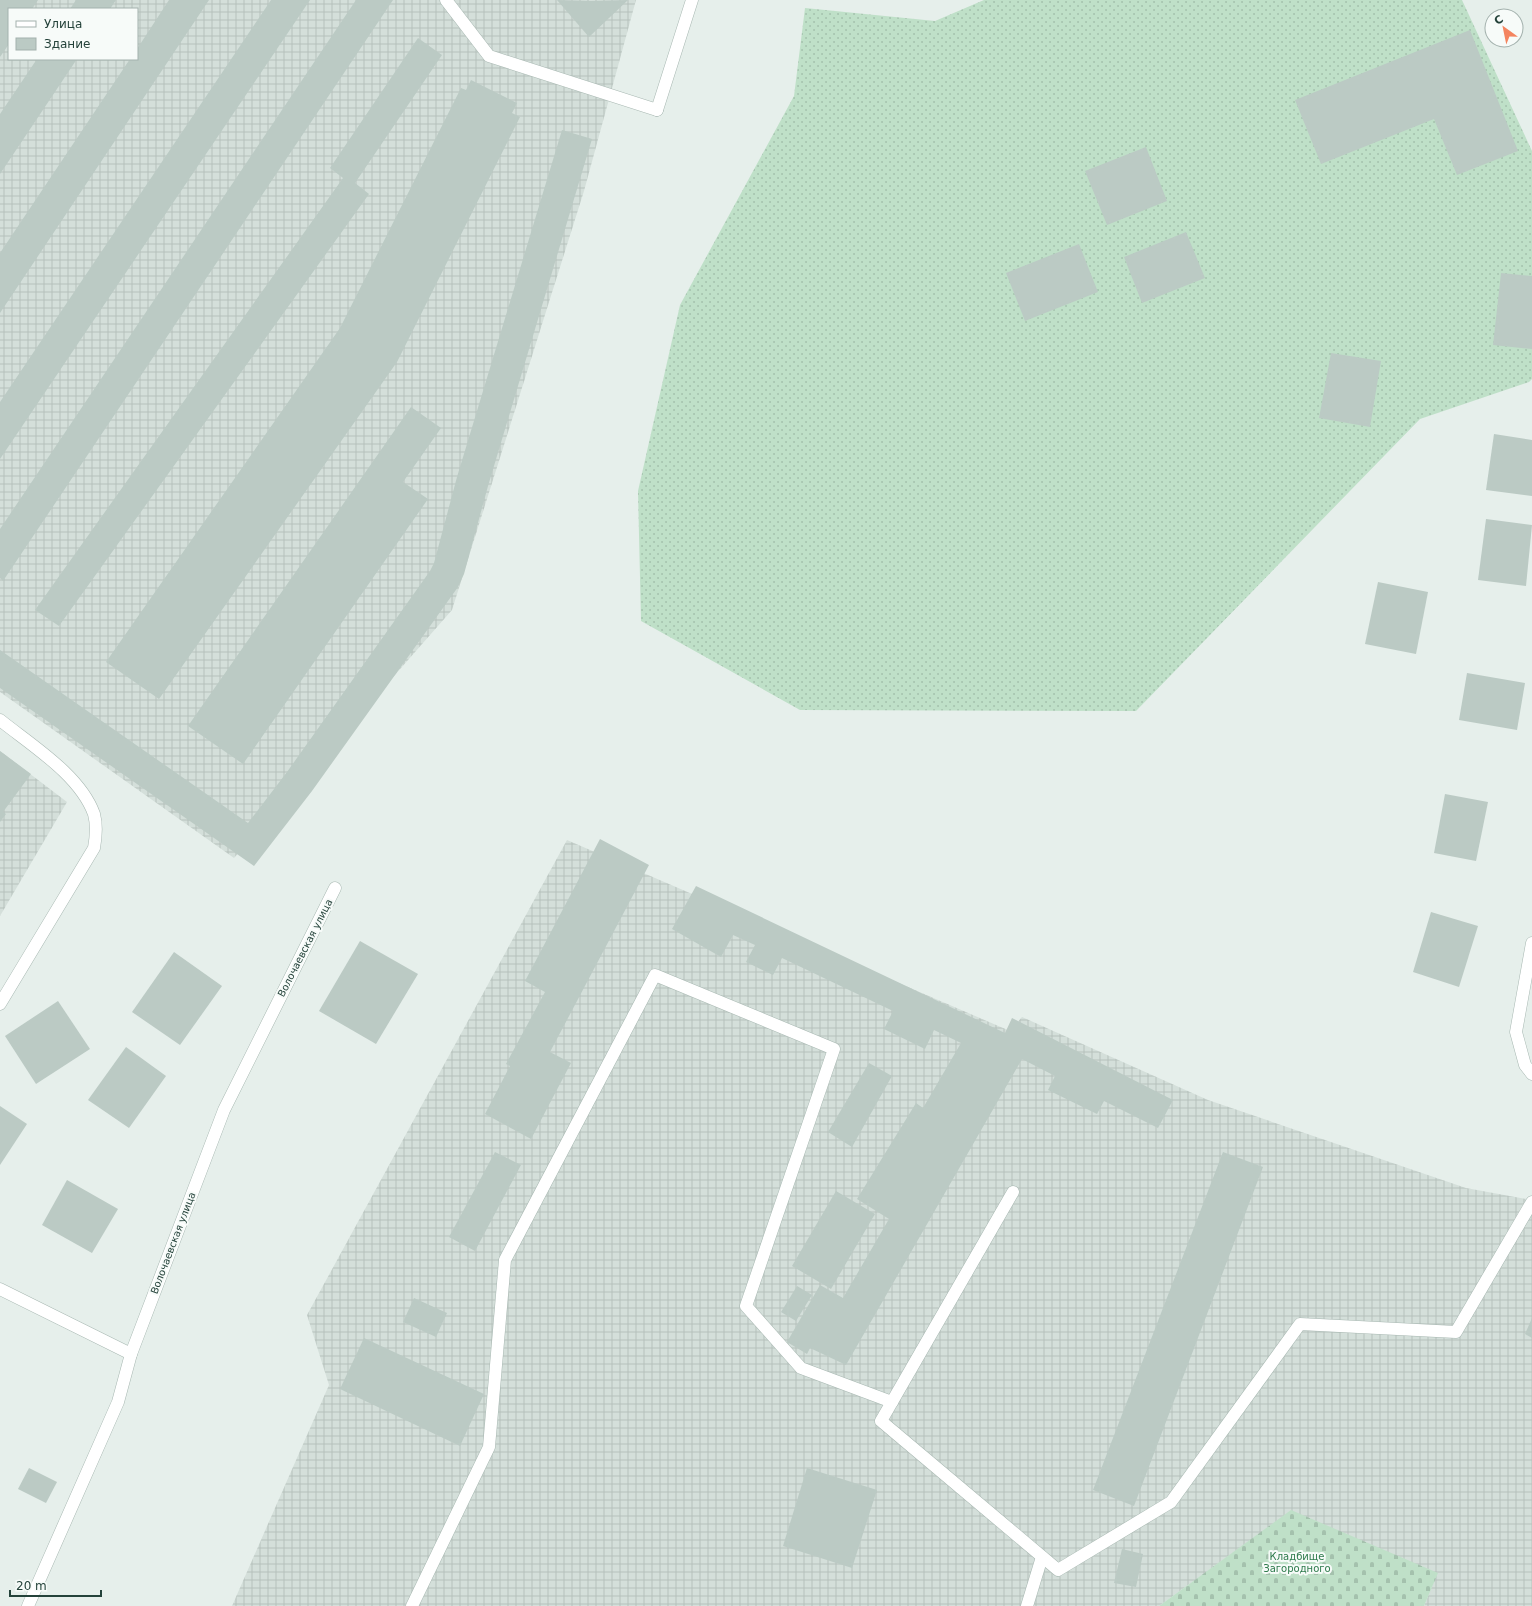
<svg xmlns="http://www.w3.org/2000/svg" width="1532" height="1606" viewBox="0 0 1532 1606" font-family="'DejaVu Sans',sans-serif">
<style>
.industrial{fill:url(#industrial-grid);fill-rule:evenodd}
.grass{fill:url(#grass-dots)}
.cemetery{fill:url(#cemetery-stones)}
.building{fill:#bbcac4}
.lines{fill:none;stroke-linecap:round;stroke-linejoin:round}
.service-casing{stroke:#a8b8b2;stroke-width:13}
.minor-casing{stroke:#a8b8b2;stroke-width:13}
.service{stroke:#fff;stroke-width:12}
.minor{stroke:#fff;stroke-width:12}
.labels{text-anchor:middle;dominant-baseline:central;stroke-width:4;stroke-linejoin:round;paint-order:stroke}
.street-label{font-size:10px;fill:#24423a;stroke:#f7fbf9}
.park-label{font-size:10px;fill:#2d7a4b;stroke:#f7fbf9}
</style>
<defs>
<pattern id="industrial-grid" width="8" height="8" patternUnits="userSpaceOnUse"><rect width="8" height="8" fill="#d4dfda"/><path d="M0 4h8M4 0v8" fill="none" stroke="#b6c1bc"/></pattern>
<pattern id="grass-dots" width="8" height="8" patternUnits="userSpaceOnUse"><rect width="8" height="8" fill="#bfe0c8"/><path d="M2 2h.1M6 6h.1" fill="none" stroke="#a4c1ad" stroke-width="1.8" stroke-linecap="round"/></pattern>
<pattern id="cemetery-stones" width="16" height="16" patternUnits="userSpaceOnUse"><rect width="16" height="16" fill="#bfe0c8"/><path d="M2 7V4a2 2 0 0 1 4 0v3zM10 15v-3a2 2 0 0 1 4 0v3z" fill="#a4c1ad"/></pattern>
</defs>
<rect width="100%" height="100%" fill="#e6efeb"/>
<!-- industrial -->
<g class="industrial">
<path d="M 0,0 L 636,0 L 584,191 L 452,610 L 234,858 L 0,692 ZM 9,9 L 137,9 L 137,59 L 9,59 Z"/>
<path d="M 0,751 L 67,802 L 0,916 Z"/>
<path d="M 567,840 L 1010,1031 L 1022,1017 L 1208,1100 L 1466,1188 L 1532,1200 L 1532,1606 L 1424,1606 L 1437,1574 L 1291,1511 L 1159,1606 L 232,1606 L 329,1385 L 307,1315 Z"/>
</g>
<!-- grass -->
<path class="grass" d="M 984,0 L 1462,0 L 1532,151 L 1532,379 L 1529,382 L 1420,419 L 1136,711 L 800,710 L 641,621 L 638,491 L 680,305 L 794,96 L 805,8 L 935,21 Z"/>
<!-- cemetery -->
<path class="cemetery" d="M 1291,1510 L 1438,1573 L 1424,1606 L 1159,1606 Z"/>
<!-- building -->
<g class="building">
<path d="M 0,0 L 38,0 L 32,9 L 9,9 L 9,44 L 0,57 Z"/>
<path d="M 76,0 L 116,0 L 110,9 L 70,9 Z"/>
<path d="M 169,0 L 209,0 L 0,313 L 0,253 L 130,59 L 137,59 L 137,49 Z"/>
<path d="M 271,0 L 310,0 L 0,459 L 0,402 Z"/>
<path d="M 356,0 L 393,0 L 3,581 L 0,578 L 0,529 Z"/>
<path d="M 557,0 L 591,1 L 628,0 L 589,37 Z"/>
<path d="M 1470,30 L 1518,151 L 1457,175 L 1434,119 L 1321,164 L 1295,100 Z"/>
<path d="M 418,38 L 442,55 L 355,183 L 369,194 L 59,626 L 35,610 L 343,178 L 330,168 Z"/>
<path d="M 37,59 L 77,59 L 0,174 L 0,114 Z"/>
<path d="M 471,80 L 517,103 L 512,113 L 520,117 L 397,362 L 159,699 L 106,662 L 340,328 L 461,88 L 466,90 Z"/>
<path d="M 562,130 L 592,139 L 488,486 L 464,574 L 458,587 L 312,791 L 254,866 L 0,688 L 0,650 L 248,823 L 287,772 L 430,571 L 434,563 L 457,477 Z"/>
<path d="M 1146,147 L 1167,201 L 1107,225 L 1085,171 Z"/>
<path d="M 1186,232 L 1205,278 L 1142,303 L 1124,257 Z"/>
<path d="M 1079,244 L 1098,292 L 1025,321 L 1006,273 Z"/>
<path d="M 1501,273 L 1532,276 L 1532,349 L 1493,345 Z"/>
<path d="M 1331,353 L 1381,361 L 1370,427 L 1319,418 Z"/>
<path d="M 411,407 L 441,428 L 403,482 L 428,499 L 243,764 L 188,726 Z"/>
<path d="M 1494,434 L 1532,440 L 1532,496 L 1486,490 Z"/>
<path d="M 1486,519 L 1532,525 L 1526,586 L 1478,580 Z"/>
<path d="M 1378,582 L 1428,592 L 1416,654 L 1365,644 Z"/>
<path d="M 1467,673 L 1525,683 L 1517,730 L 1459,720 Z"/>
<path d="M 0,751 L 31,774 L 3,812 L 6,814 L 0,822 Z"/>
<path d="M 1445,794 L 1488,802 L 1476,861 L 1434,853 Z"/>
<path d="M 600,839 L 649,865 L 550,1052 L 571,1063 L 531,1139 L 485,1114 L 510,1066 L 506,1064 L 545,992 L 525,981 Z"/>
<path d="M 696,886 L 1005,1033 L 1012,1018 L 1173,1100 L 1158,1128 L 1104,1101 L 1097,1114 L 1048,1090 L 1055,1076 L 1022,1059 L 846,1365 L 810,1348 L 807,1354 L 787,1342 L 820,1285 L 843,1298 L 889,1219 L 857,1199 L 916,1103 L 923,1108 L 961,1043 L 934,1030 L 925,1049 L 884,1029 L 893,1011 L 782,958 L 773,975 L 746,962 L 755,945 L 733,935 L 721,957 L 672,929 Z"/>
<path d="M 1431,912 L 1478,926 L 1459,987 L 1413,972 Z"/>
<path d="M 360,941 L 418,974 L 376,1044 L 319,1011 Z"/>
<path d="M 174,952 L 222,986 L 180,1045 L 132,1012 Z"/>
<path d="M 58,1001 L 90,1049 L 36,1084 L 5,1036 Z"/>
<path d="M 126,1047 L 166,1076 L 129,1128 L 88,1100 Z"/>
<path d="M 869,1063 L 892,1076 L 852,1147 L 828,1132 Z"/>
<path d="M 0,1106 L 27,1124 L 0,1165 Z"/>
<path d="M 495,1152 L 521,1165 L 475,1251 L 449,1237 Z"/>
<path d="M 1223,1152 L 1263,1167 L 1134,1506 L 1093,1490 Z"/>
<path d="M 67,1180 L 118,1209 L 92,1253 L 42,1225 Z"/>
<path d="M 836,1191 L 875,1214 L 831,1289 L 792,1266 Z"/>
<path d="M 797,1286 L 812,1295 L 796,1321 L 781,1312 Z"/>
<path d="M 414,1298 L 447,1313 L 436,1337 L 403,1322 Z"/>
<path d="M 1532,1318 L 1532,1338 L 1525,1334 Z"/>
<path d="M 364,1338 L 484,1394 L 460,1446 L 340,1389 Z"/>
<path d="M 29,1468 L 57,1482 L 46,1503 L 18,1489 Z"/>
<path d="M 807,1468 L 877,1490 L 852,1568 L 783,1546 Z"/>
<path d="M 1122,1549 L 1143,1554 L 1136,1587 L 1114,1583 Z"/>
</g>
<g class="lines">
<defs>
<g id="service">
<path d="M 446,0 L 489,56 L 657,110"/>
<path d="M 0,720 C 31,745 80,775 94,814 C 97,825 96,837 94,848 L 0,1004"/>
<path d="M 0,1289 L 131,1354"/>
</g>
<g id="minor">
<path d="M 657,110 L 692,0"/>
<path d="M 1532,943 L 1516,1032 L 1525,1065 L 1532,1074"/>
<path d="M 1013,1192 L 881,1421 L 1058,1570 L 1171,1502 L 1300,1324 L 1456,1332 L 1532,1202"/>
<path d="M 28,1606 L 118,1402 L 131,1354 L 224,1110 L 335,888"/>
<path d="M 412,1606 L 489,1447 L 505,1260 L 655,975 L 834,1049 L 746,1306 L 801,1368 L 892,1402"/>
<path d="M 1027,1606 L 1042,1557"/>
</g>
</defs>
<!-- service casing -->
<use href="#service" class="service-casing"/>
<!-- minor casing -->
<use href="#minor" class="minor-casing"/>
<!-- service -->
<use href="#service" class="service"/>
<!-- minor -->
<use href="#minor" class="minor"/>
</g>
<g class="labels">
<!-- street labels -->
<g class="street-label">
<text transform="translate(305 948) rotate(-63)">Волочаевская улица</text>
<text transform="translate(173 1243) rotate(-69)">Волочаевская улица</text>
</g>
<!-- park labels -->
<g class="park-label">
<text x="1297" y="1556">Кладбище<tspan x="1297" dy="12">Загородного</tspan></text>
</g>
</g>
<!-- legend -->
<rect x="8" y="8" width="130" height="52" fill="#f7fbf9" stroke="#a3b1ad"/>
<rect x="16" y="21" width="20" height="6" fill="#ffffff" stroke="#a3b1ad"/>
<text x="44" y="28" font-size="12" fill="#24423a">Улица</text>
<rect x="16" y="38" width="20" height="12" fill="#bbcac4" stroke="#a3b1ad"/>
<text x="44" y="48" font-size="12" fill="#24423a">Здание</text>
<!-- north arrow -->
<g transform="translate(1504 28) rotate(327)"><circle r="19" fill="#f7fbf9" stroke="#a3b1ad"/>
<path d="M0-3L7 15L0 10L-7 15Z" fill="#f4845f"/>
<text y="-6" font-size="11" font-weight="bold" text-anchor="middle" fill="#24423a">С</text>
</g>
<!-- scale -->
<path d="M10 1590v6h91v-6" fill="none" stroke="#24423a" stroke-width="2"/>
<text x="16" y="1590" font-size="12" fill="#24423a" stroke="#f7fbf9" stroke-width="3" paint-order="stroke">20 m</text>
</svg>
